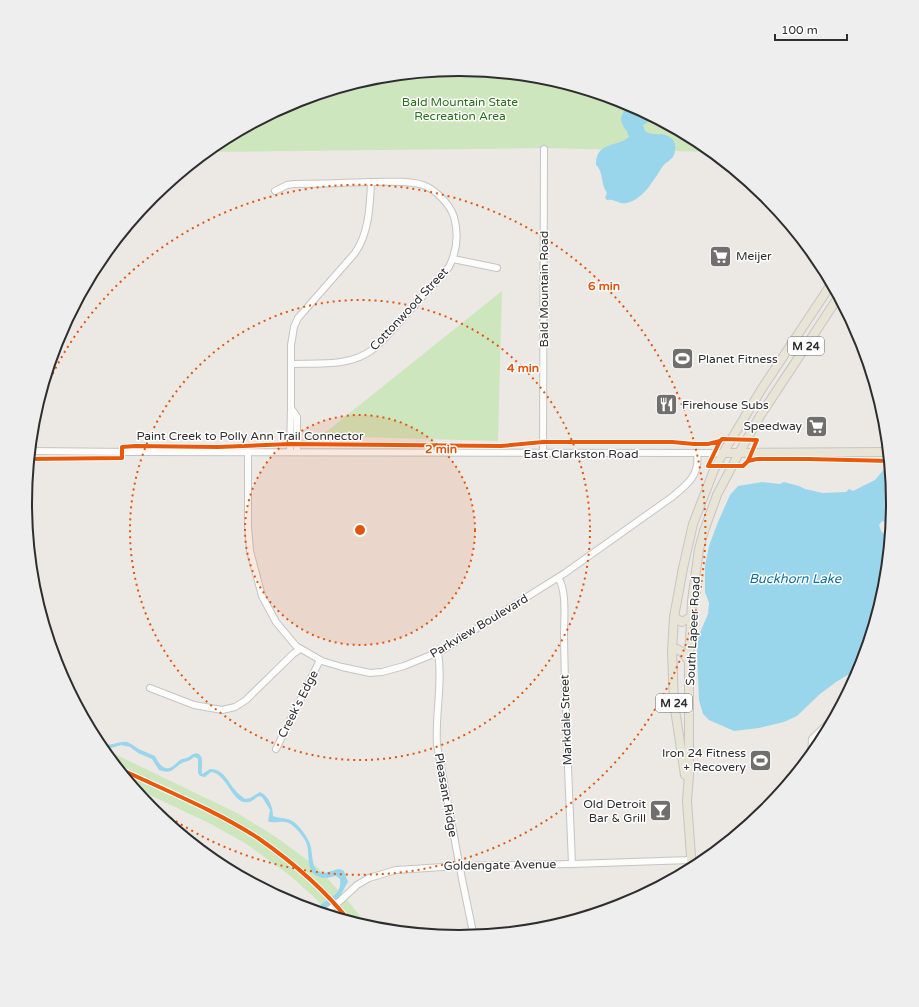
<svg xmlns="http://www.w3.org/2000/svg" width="919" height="1007" viewBox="0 0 919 1007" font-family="'Varela Round',sans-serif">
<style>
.green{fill:#cee6be}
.water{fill:#99d6ec}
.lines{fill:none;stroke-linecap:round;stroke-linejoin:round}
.minor-casing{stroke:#c5c4c5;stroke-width:8}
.major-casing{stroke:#c6c5c4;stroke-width:10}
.minor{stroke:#fcfcfb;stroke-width:6}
.major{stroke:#e8e4d6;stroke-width:8}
.cycleway-casing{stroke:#fff;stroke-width:6}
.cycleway{stroke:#e8590c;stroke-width:4}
.ring{fill:none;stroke:#df570e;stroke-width:2;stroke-dasharray:2 4}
.labels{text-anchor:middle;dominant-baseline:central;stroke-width:3;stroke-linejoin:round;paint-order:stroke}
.shield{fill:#fff;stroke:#6d6d6d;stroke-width:1}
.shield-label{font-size:11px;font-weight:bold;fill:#2e2e2e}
.park-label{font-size:12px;fill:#2c6e1b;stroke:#fff}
.poi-label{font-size:12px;fill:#2e2e2e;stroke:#fff;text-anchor:start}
.street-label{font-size:12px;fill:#2e2e2e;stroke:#fff}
.water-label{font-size:13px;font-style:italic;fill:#0d6fa3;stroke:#fff}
.rim{fill:none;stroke:#2e2e2e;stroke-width:2}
.centre{fill:#df570e;stroke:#fff;stroke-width:2}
.ring-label{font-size:12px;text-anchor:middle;font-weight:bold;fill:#df570e;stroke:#fff;stroke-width:3;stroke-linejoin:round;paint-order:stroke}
</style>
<rect width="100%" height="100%" fill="#ece8e4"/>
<!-- green -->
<g class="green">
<path d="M 460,69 L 544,77 L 626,102 L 701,142 L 713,152 L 545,148 L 207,152 L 218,142 L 293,102 L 375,77 Z"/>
<path d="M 502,291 L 498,441 L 321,436 Z"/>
<path d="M 100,747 L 237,813 L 276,837 L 318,868 L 349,902 L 369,928 L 332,917 L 313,896 L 288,874 L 245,843 L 209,823 L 133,787 Z"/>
</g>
<!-- water -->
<g class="water">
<path d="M 630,104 L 651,115 L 647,123 L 643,125 L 645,131 C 653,137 663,131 671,138 C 676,141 676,150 674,155 C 672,160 666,162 663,166 C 654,179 644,199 627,203 C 620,205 614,198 607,200 L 605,198 L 607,193 C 600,183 604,172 596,165 C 596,141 616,148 629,137 C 628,129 618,124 622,115 C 623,111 627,108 630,104 Z"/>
<path d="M 889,462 L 890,462 L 894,504 L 893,517 L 885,522 L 882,521 L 879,525 L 881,531 L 890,540 L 886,588 L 860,672 L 851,673 L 836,682 L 820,694 L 797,716 L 784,722 L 759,728 L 734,731 L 709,720 L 703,714 L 699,700 L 697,651 L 699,635 L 708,614 L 709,603 L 705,592 L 705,566 L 709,546 L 718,522 L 730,495 L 738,486 L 762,482 L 780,484 L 784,482 L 799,486 L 805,489 L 823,493 L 846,492 L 849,489 L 853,491 L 875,480 L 886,467 Z"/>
<path d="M 73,698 L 79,701 C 80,707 85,709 87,714 C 91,723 93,742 105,744 C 113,746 119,741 127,742 C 133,744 137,749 143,751 C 147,753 151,754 155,756 C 158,762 164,773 173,766 C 175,765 177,762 180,760 C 183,758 186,759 189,757 C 192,755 196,751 200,755 C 204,759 201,769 202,774 L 210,769 C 224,769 228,782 235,790 C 238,794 242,796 245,799 L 250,798 L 260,792 C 269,796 273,807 273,816 C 280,819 288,817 294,822 C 300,827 307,836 310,844 C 313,852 311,868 319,872 C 326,875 334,869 340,869 L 344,871 L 348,882 C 344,887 343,893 339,897 C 333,904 327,904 323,914 L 320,913 L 319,910 L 321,904 C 331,897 342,894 340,879 L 336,876 C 331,877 325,879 320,877 C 304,873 311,853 306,842 C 303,836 297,829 292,825 C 284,818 275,825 268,821 L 270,810 L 262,797 L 259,796 C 255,798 252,802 248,802 C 233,806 227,773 211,772 L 205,777 L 200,776 L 198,773 L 198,759 L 197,758 L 194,757 C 190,761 187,761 182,763 C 173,768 172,775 159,770 L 152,759 L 138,753 L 130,747 L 121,745 L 111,748 L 100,746 Z"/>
</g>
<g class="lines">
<defs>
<g id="minor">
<path d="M 275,191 L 287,185 L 294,184 C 320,184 345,183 371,182 C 388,182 407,180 423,185 C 436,190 450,204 454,217 C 459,235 457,251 449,267 L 383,340 C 380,343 376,347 372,350 C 349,367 318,363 291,364"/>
<path d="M 453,259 L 497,268"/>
<path d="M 291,408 L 291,345 L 294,327 L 298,318 L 355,253 C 369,233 370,206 371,182"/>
<path d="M 30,451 L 130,452 L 723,453"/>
<path d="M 248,452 L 248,526 L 250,551 L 262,596 L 276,622 L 296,646 L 322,661 L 342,667 L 370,673 L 382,672 L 404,666 L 441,651 L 565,573 L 672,497 C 688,484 700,475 697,453"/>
<path d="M 290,452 L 291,408 L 297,417 L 297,452"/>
<path d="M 543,454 L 544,149"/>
<path d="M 558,578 C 567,589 564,620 564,635 C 565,711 569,788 572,864"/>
<path d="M 438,652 C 443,683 435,714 437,745 L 462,879 L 474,937"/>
<path d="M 150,688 L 194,705 L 222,710 L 235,707 L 246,700 L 293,654 L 300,649"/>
<path d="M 276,749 L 320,660"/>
<path d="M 811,756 L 812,739 L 836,716"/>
<path d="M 324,914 L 341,900 L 357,885 L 369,878 L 396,870 L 459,866 L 572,864 L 691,860"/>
</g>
<g id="major">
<path d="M 723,453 L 889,452"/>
<path d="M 674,617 L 682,622 L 691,617"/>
<path d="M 672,651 L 677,649 L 682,652 L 689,661"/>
<path d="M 685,775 L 674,703 L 672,651 L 674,617 L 683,568 L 693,524 L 714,470 L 723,453 L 761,390 L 832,283"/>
<path d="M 692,870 L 687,801 L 689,775 L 689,661 L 692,601 L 699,549 L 704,531 L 717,495 L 739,453 L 760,416 L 839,296"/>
</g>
</defs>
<!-- minor casing -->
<use href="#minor" class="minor-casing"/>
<!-- major casing -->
<use href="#major" class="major-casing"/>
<!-- minor -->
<use href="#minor" class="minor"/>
<!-- major -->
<use href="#major" class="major"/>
<defs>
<g id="cycleway">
<path d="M 720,441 L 722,439 L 757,440 L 748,461"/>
<path d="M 29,459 L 122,458 L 122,447 L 135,446 L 218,447 L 290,444 L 501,446 L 543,442 L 672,442 L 694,444 L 708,444 L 720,441 L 708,466 L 743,466 L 748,461 L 757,459 L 808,459 L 890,461"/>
<path d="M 116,767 C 162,789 215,810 258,838 C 291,861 325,890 350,922"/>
</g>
</defs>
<!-- cycleway casing -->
<use href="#cycleway" class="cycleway-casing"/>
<!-- cycleway -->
<use href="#cycleway" class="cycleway"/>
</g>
<!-- distance rings -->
<circle cx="360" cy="530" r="115" fill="#df570e" fill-opacity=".12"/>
<g class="ring">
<circle cx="360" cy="530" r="115"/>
<circle cx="360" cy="530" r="230"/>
<path d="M34 418A345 345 0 1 1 141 796"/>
</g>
<!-- icons -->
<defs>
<symbol id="supermarket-square" viewBox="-11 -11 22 22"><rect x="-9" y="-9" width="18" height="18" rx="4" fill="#706f6e" stroke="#fff"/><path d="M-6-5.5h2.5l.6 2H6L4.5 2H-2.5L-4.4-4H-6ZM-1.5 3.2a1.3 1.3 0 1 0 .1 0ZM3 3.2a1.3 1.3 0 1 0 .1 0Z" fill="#fff"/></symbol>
<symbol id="stadium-square" viewBox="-11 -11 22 22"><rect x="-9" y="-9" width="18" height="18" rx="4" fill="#706f6e" stroke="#fff"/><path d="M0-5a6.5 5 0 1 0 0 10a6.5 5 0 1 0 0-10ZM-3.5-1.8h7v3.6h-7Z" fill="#fff"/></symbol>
<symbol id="restaurant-square" viewBox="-11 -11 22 22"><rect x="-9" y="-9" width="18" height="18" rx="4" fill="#706f6e" stroke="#fff"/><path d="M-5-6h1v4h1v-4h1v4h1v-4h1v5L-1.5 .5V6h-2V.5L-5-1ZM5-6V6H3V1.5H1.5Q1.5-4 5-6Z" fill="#fff"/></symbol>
<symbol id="bar-square" viewBox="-11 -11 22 22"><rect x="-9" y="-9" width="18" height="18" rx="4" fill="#706f6e" stroke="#fff"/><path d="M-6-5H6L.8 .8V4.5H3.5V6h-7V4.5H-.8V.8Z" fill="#fff"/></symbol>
</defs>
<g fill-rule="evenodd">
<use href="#supermarket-square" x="708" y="244" width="25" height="25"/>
<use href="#stadium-square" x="670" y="346" width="25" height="25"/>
<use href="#restaurant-square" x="654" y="392" width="25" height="25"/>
<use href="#supermarket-square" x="804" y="414" width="25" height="25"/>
<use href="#stadium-square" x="748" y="748" width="25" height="25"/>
<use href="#bar-square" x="648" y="798" width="25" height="25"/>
</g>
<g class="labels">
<!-- shield labels -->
<g class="shield">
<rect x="788" y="337" width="36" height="18" rx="3"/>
<rect x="656" y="694" width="36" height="18" rx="3"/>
</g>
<g class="shield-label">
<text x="806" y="346">M 24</text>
<text x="674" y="703">M 24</text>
</g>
<!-- park labels -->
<g class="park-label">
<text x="460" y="102">Bald Mountain State<tspan x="460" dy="14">Recreation Area</tspan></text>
</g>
<!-- poi labels -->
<g class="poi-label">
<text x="736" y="256">Meijer</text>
<text x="698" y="359">Planet Fitness</text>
<text x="682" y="405">Firehouse Subs</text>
<text x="802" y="426" text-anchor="end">Speedway</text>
<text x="746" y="753" text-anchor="end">Iron 24 Fitness<tspan x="746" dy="14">+ Recovery</tspan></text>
<text x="646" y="804" text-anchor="end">Old Detroit<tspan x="646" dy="14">Bar &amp; Grill</tspan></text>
</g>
<!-- street labels -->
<g class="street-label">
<text transform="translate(544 289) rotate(-90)">Bald Mountain Road</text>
<text transform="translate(409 309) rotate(-47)">Cottonwood Street</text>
<text x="250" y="436">Paint Creek to Polly Ann Trail Connector</text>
<text x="581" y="454">East Clarkston Road</text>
<text transform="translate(479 626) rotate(-31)">Parkview Boulevard</text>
<text transform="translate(693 631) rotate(-87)">South Lapeer Road</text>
<text transform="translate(298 704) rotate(-63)">Creek's Edge</text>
<text transform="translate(566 720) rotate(-92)">Markdale Street</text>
<text transform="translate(446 795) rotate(80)">Pleasant Ridge</text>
<text transform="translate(500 865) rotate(-1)">Goldengate Avenue</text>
</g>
<!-- water labels -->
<g class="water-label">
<text x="795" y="579">Buckhorn Lake</text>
</g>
</g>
<!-- crop -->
<path d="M0 0H919V1007H0ZM32 503a427 427 0 1 1 854 0a427 427 0 1 1-854 0Z" fill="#eee" fill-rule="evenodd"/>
<path class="rim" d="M32 503a427 427 0 1 1 854 0a427 427 0 1 1-854 0Z"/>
<circle cx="360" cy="530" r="6" class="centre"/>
<g class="ring-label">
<text x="604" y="290">6 min</text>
<text x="523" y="372">4 min</text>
<text x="441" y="453">2 min</text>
</g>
<!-- scale -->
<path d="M775 34v6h72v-6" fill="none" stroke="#2e2e2e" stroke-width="2"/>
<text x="781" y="34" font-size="12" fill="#2e2e2e" stroke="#ffffff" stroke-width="3" paint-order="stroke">100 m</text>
</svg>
